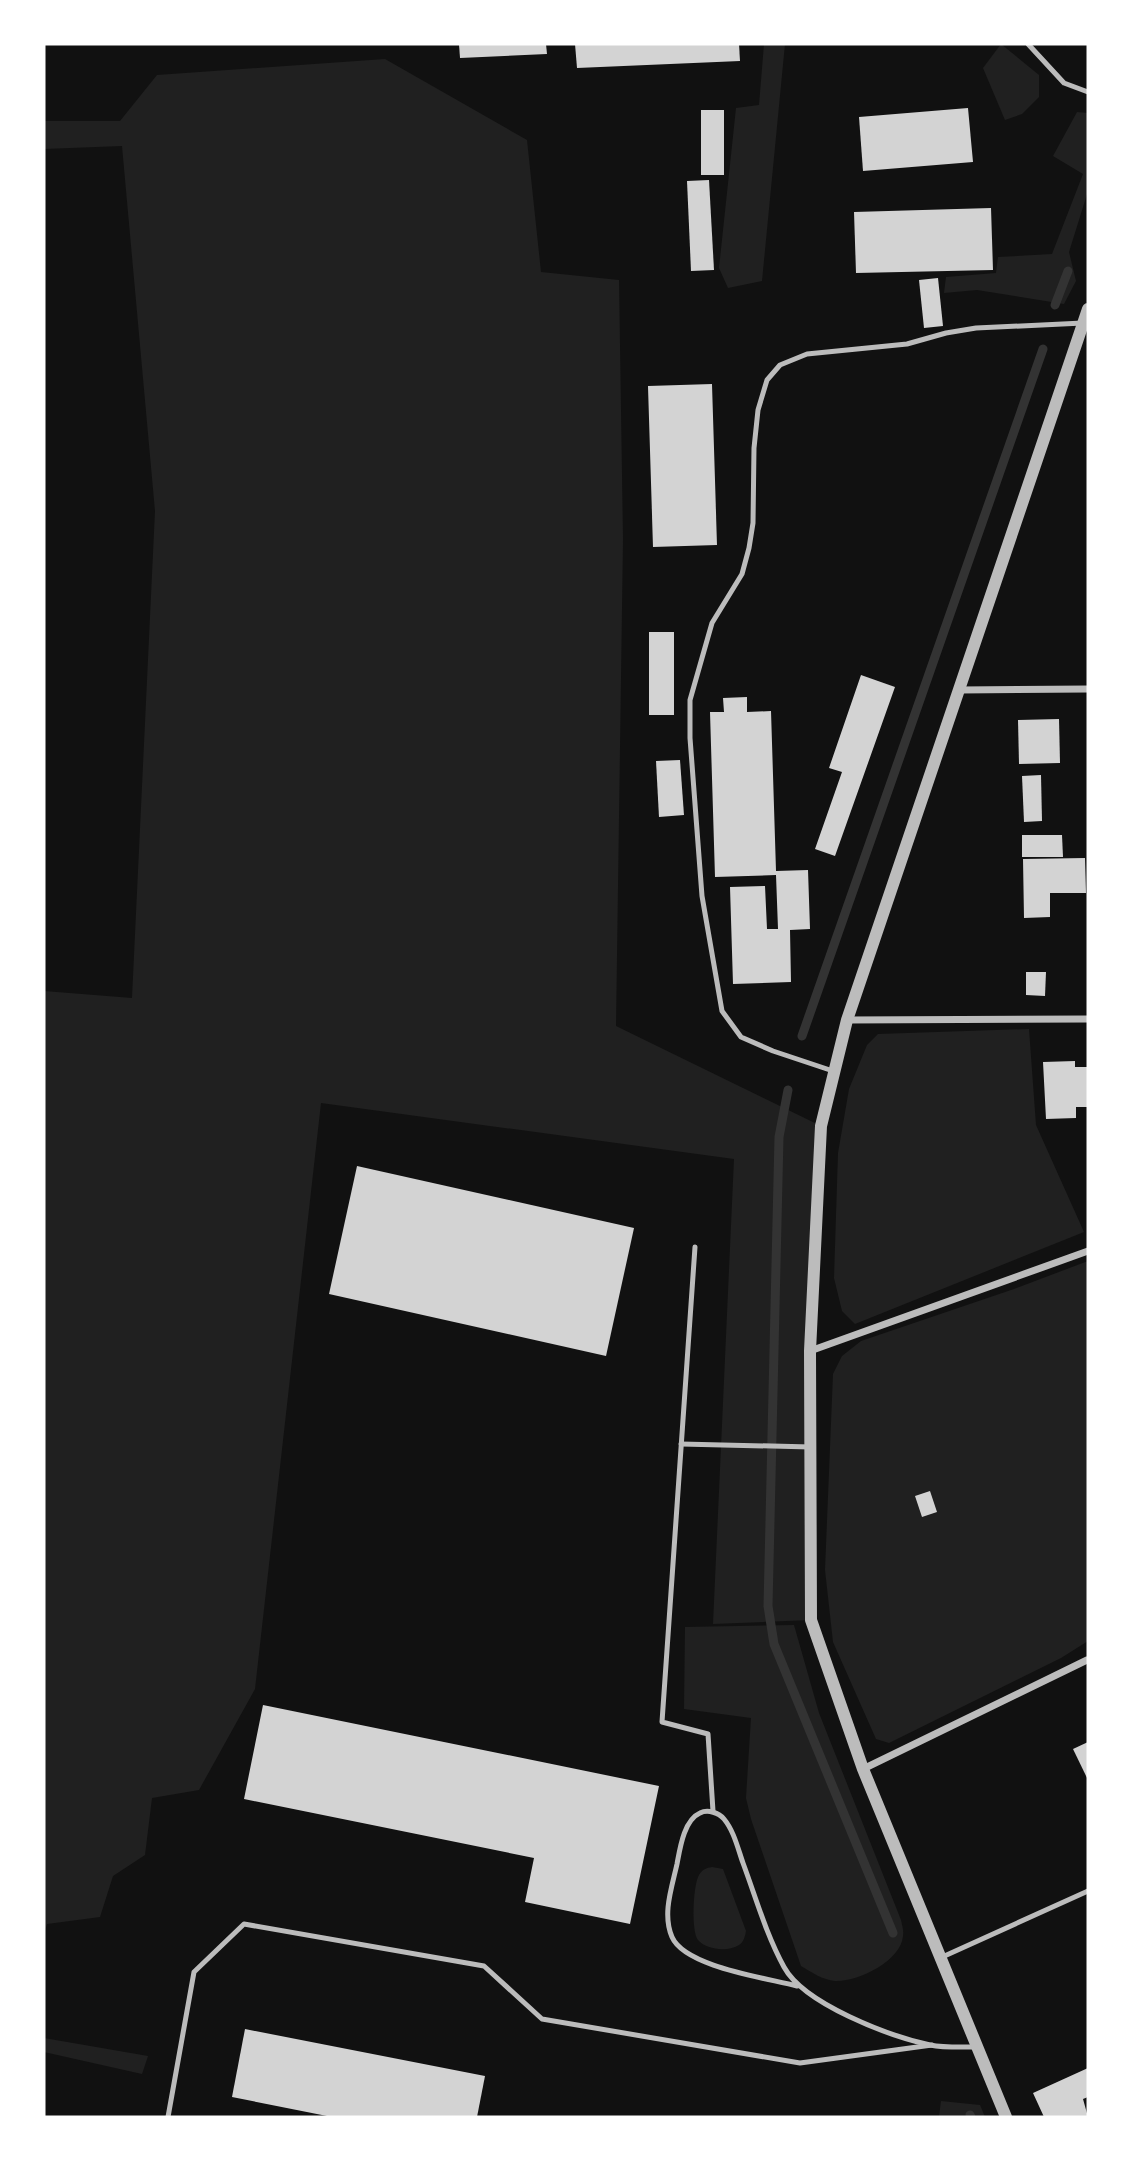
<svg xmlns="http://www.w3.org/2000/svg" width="1132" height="2161" viewBox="0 0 1132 2161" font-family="'IBM Plex Sans',sans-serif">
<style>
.green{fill:#202020}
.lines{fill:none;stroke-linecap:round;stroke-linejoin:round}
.stream{stroke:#333;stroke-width:9}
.building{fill:#d3d3d3}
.service{stroke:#bcbcbc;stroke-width:5}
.minor{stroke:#bcbcbc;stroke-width:7}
.tertiary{stroke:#bcbcbc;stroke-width:12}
</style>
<rect width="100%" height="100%" fill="#111"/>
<!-- green -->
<g class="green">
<path d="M 764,44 L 785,44 L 762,281 L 728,288 L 719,268 L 736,108 L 759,105 Z"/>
<path d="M 1001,44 L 1039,75 L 1039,97 L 1022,114 L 1005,120 L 983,68 Z"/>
<path d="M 385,59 L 527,140 L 541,272 L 619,280 L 623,539 L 616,1026 L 821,1126 L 810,1351 L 811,1620 L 713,1624 L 734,1159 L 321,1103 L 255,1689 L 199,1790 L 152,1798 L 145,1855 L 113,1876 L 100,1917 L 47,1924 L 44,1934 L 44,991 L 132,998 L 155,511 L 122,146 L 44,149 L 44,121 L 120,121 L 157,75 Z"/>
<path d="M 1077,112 L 1088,113 L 1088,191 L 1069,252 L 1076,281 L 1064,304 L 977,290 L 944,293 L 946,277 L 996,273 L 998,257 L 1052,254 L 1083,174 L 1053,156 Z"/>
<path d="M 1029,1029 L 1036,1125 L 1084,1232 L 855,1324 L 842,1311 L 834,1278 L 838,1153 L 849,1089 L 867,1045 L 878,1034 Z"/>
<path d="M 1088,1261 L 1088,1641 L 1061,1658 L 889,1743 L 876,1739 L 833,1642 L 825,1570 L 833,1374 L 842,1356 L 861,1341 L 1014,1289 Z"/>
<path d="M 794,1625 L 819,1713 L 901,1920 C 902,1925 904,1931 903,1936 C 901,1961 858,1982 835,1981 C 823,1980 811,1972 801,1966 L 751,1819 L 746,1798 L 751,1718 L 684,1709 L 685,1627 Z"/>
<path d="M 712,1867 L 723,1869 L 746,1931 C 745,1936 744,1942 739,1945 C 729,1952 706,1950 698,1940 C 691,1931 693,1885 699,1875 C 703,1869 706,1868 712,1867 Z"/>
<path d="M 44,2038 L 148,2056 L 142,2074 L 44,2052 Z"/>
<path d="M 941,2101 L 980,2105 L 985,2117 L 939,2117 Z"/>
</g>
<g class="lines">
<!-- stream -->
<g class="stream">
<path d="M 1055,305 L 1068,271"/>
<path d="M 802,1036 L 1043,349"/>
<path d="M 788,1090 L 779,1137 L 768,1606 L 774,1644 L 893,1933"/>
<path d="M 970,2115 L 971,2117"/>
</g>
</g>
<!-- building -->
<g class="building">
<path d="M 459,44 L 546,44 L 547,54 L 460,58 Z"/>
<path d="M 575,44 L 739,44 L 740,61 L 577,68 Z"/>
<path d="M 968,108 L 973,162 L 863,171 L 859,117 Z"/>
<rect x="701" y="110" width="23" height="65"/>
<path d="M 709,180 L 714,270 L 691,271 L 687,181 Z"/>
<path d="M 991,208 L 993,270 L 856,273 L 854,212 Z"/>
<path d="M 938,278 L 943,326 L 924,328 L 919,280 Z"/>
<path d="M 712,384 L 717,545 L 653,547 L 648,386 Z"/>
<rect x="649" y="632" width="25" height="83"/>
<path d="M 861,675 L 895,687 L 835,856 L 815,849 L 842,772 L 829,768 Z"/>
<path d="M 747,697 L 747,712 L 771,711 L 776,871 L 808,870 L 810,929 L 790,930 L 791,982 L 733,984 L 730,887 L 765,886 L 767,929 L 778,929 L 776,875 L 715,877 L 710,712 L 724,712 L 723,698 Z"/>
<path d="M 1059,719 L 1060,763 L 1019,764 L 1018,720 Z"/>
<path d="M 680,760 L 684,815 L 659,817 L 656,761 Z"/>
<path d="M 1041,775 L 1042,821 L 1024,822 L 1022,776 Z"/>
<path d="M 1022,835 L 1062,835 L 1063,857 L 1022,857 Z"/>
<path d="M 1085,858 L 1086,893 L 1050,893 L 1050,917 L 1024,918 L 1023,859 Z"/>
<path d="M 1026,972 L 1046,972 L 1045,996 L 1026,995 Z"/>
<path d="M 1075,1061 L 1075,1067 L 1088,1067 L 1088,1107 L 1076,1107 L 1076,1118 L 1046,1119 L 1043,1062 Z"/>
<path d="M 357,1166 L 634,1228 L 606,1356 L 329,1294 Z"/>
<path d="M 930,1491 L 937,1512 L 922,1517 L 915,1496 Z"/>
<path d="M 263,1705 L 659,1786 L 630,1924 L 525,1902 L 534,1858 L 244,1799 Z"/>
<path d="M 1088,1742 L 1088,1780 L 1073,1749 Z"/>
<path d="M 245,2029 L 485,2076 L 477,2117 L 332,2117 L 232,2097 Z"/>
<path d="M 1088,2068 L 1088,2097 L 1083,2099 L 1088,2117 L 1044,2117 L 1033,2093 Z"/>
</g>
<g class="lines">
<!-- service -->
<g class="service">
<path d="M 1028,44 L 1064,83 L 1088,92"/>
<path d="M 833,1071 L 773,1051 L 741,1037 L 722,1011 L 702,896 L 690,738 L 690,700 L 712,623 L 742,574 L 749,548 L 753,523 L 754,448 L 758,410 L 767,380 L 780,365 L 807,354 L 907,344 L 946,333 L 976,328 L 1083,323"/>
<path d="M 695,1247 L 662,1722 L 708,1734 L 713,1811"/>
<path d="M 681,1444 L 811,1447"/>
<path d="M 940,1958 L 1088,1891"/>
<path d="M 797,1986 C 767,1978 685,1967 672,1937 C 662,1914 672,1887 677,1864 C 680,1848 684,1820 700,1813 C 708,1809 719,1813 724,1819 C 734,1831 738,1849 743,1863 C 756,1898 766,1934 784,1967 C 804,2004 889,2036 930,2045 C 945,2048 962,2047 977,2047"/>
<path d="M 168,2117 L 194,1972 L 244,1924 L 484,1966 L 542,2019 L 800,2063 L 932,2045"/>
</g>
<!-- minor -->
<g class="minor">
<path d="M 960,690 L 1088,689"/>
<path d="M 847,1020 L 1088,1019"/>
<path d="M 810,1351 L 1088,1251"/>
<path d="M 863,1769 L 1087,1660"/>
</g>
<!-- tertiary -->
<path class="tertiary" d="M 1006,2117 L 863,1769 L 811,1620 L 810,1351 L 821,1126 L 847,1020 L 1088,309"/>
</g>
<!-- border -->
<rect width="1132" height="2161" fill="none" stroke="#ffffff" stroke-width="91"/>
</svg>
